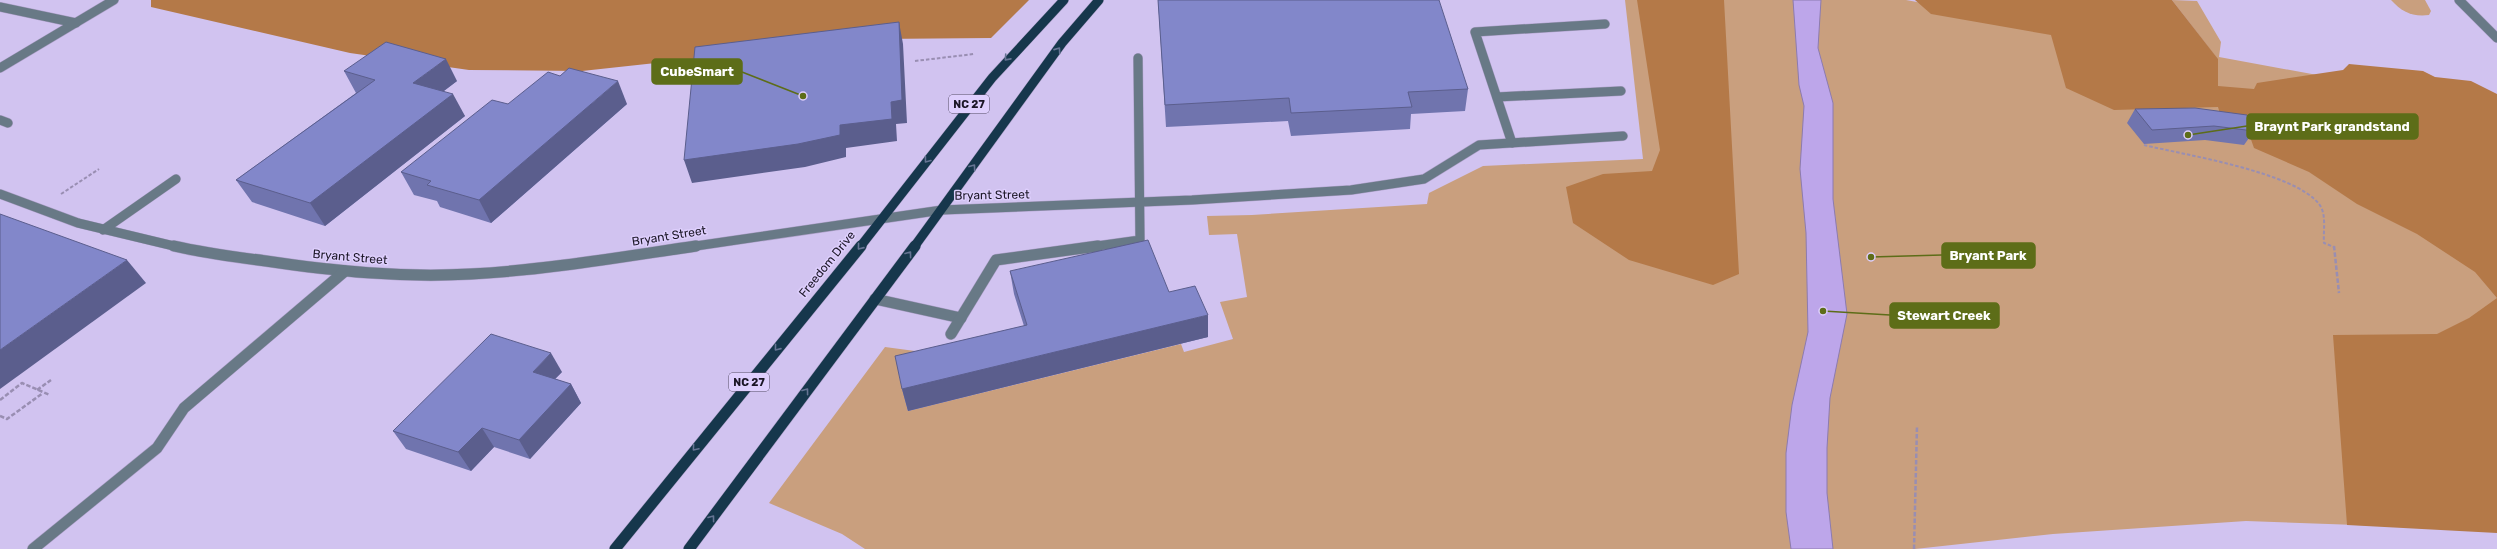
<svg xmlns="http://www.w3.org/2000/svg" width="2497" height="549" viewBox="0 0 2497 549" font-family="Rubik,sans-serif">
<style>
.green{fill:#c99f7e}
.forest{fill:#b47948}
.water{fill:#bda6ea;stroke:#8c7baf}
.lines{fill:none;stroke-linecap:round;stroke-linejoin:round}
.minor-far1-casing{stroke:#ada0c8;stroke-width:10}
.minor-casing{stroke:#ada0c8;stroke-width:12}
.major-far1-casing{stroke:#ada0c8;stroke-width:10}
.major-casing{stroke:#ada0c8;stroke-width:12}
.path-far1{stroke:#998eb2;stroke-width:2;stroke-dasharray:3.5 2;stroke-linecap:butt}
.path{stroke:#998eb2;stroke-width:2.5;stroke-dasharray:4.5 2;stroke-linecap:butt}
.minor-far1{stroke:#687986;stroke-width:9}
.minor{stroke:#687986;stroke-width:11}
.major-far1{stroke:#16374c;stroke-width:9}
.major{stroke:#16374c;stroke-width:11}
.wall{fill:#7074ae}
.shaded-wall{fill:#5b5e8d}
.building{fill:#8287ca;stroke:#5b5e8d}
.oneway{stroke:#667493}
.labels{text-anchor:middle;dominant-baseline:central;stroke-width:3;stroke-linejoin:round;paint-order:stroke}
.shield{fill:#decffd;stroke:#564e66;stroke-width:1}
.shield-label{font-size:11px;font-weight:bold;fill:#1b1626}
.street-label{font-size:12px;fill:#1b1626;stroke:#decffd}
.leader{fill:none;stroke:#5d6d18;stroke-width:1.5}
.callout-dot{fill:#5d6d18;stroke:#decffd;stroke-width:1.5}
.callout{fill:#5d6d18;stroke:#5d6d18;stroke-width:1.5}
.callout-label{font-size:13px;text-anchor:middle;font-weight:bold;fill:#fff}
</style>
<rect width="100%" height="100%" fill="#d1c3f0"/>
<!-- green -->
<g class="green">
<path d="M 1625,0 L 1906,0 L 2216,57 L 2172,0 L 2197,1 L 2221,42 L 2219,57 L 2497,108 L 2497,530 L 2246,521 L 2053,534 L 1915,549 L 865,549 L 842,534 L 769,503 L 885,347 L 915,351 L 899,376 L 908,411 L 1181,344 L 1184,352 L 1233,339 L 1220,302 L 1247,297 L 1237,234 L 1209,235 L 1207,216 L 1252,215 L 1427,204 L 1429,193 L 1483,166 L 1643,159 Z"/>
<path d="M 2391,0 L 2425,0 L 2431,11 L 2429,15 C 2412,17 2402,12 2391,0 Z"/>
</g>
<!-- forest -->
<g class="forest">
<path d="M 151,0 L 1029,0 L 991,38 L 877,39 L 582,71 L 469,70 L 350,53 L 151,7 Z"/>
<path d="M 1637,0 L 1724,0 L 1739,274 L 1713,285 L 1629,260 L 1573,223 L 1566,187 L 1603,174 L 1652,171 L 1660,150 Z"/>
<path d="M 1915,0 L 2172,0 L 2218,59 L 2218,86 L 2254,89 L 2257,83 L 2343,70 L 2349,64 L 2423,71 L 2435,77 L 2471,81 L 2497,94 L 2497,533 L 2347,525 L 2333,335 L 2437,334 L 2469,318 L 2497,298 L 2475,272 L 2417,234 L 2357,204 L 2309,172 L 2254,148 L 2248,131 L 2223,124 L 2218,107 L 2114,110 L 2066,88 L 2051,35 L 1931,14 Z"/>
</g>
<!-- water -->
<path class="water" d="M 1793,0 L 1821,0 L 1818,48 L 1833,103 L 1833,199 L 1847,314 L 1830,398 L 1827,448 L 1827,493 L 1833,549 L 1791,549 L 1786,512 L 1786,453 L 1792,405 L 1808,332 L 1806,233 L 1800,169 L 1804,106 L 1799,85 Z"/>
<g class="lines">
<defs>
<g id="minor-far1">
<path d="M 2459,0 L 2497,38"/>
<path d="M 0,7 L 76,23"/>
<path d="M 0,68 L 114,0"/>
<path d="M 1497,97 L 1621,91"/>
<path d="M 0,120 L 8,123"/>
<path d="M 1512,143 L 1475,32 L 1605,24"/>
<path d="M 0,194 L 78,223 L 178,247"/>
<path d="M 103,230 L 176,179"/>
<path d="M 689,247 L 942,210 L 1192,200 L 1351,190 L 1424,179 L 1479,145 L 1623,136"/>
<path d="M 1090,247 L 1140,240 L 1138,58"/>
</g>
<g id="minor">
<path d="M 174,246 C 204,253 235,257 266,261 C 334,271 402,278 471,274 C 546,270 621,257 696,246"/>
<path d="M 875,299 L 961,318"/>
<path d="M 951,334 L 996,260 L 1098,246"/>
<path d="M 33,549 L 157,448 L 184,408 L 345,271"/>
</g>
<g id="major-far1">
<path d="M 860,247 L 992,78 L 1064,0"/>
<path d="M 914,247 L 1062,43 L 1099,0"/>
</g>
<g id="major">
<path d="M 615,549 L 861,246"/>
<path d="M 689,549 L 915,246"/>
</g>
</defs>
<!-- minor-far1 casing -->
<use href="#minor-far1" class="minor-far1-casing"/>
<!-- minor casing -->
<use href="#minor" class="minor-casing"/>
<!-- major-far1 casing -->
<use href="#major-far1" class="major-far1-casing"/>
<!-- major casing -->
<use href="#major" class="major-casing"/>
<!-- path-far1 -->
<g class="path-far1">
<path d="M 915,61 L 974,54"/>
<path d="M 2144,145 C 2185,155 2294,172 2319,204 C 2327,214 2323,231 2324,243 L 2334,247"/>
<path d="M 61,194 L 99,169"/>
</g>
<!-- path -->
<g class="path">
<path d="M 2334,246 L 2339,293"/>
<path d="M 37,390 L 51,380"/>
<path d="M 0,400 L 22,383 L 50,395"/>
<path d="M 0,416 L 7,419 L 43,393"/>
<path d="M 1914,549 L 1917,426"/>
</g>
<!-- minor-far1 -->
<use href="#minor-far1" class="minor-far1"/>
<!-- minor -->
<use href="#minor" class="minor"/>
<!-- major-far1 -->
<use href="#major-far1" class="major-far1"/>
<!-- major -->
<use href="#major" class="major"/>
</g>
<!-- wall -->
<g class="wall">
<path d="M 1158,0 L 1468,89 L 1465,111 L 1411,114 L 1410,129 L 1291,136 L 1288,121 L 1166,127 Z"/>
<path d="M 344,71 L 457,81 L 444,91 L 465,116 L 325,226 L 252,202 L 236,180 L 356,93 Z"/>
<path d="M 508,104 L 627,104 L 491,223 L 440,207 L 437,201 L 414,195 L 401,172 Z"/>
<path d="M 2135,109 L 2254,131 L 2244,145 L 2205,140 L 2144,144 L 2127,123 Z"/>
<path d="M 1010,271 L 1169,292 L 1208,337 L 908,411 L 902,389 L 1024,326 L 1014,294 Z"/>
<path d="M 562,372 L 555,379 L 571,384 L 581,403 L 530,459 L 494,447 L 471,471 L 406,449 L 393,431 Z"/>
</g>
<!-- shaded-wall -->
<g class="shaded-wall">
<path d="M 899,22 L 903,44 L 907,123 L 896,124 L 897,141 L 846,148 L 846,157 L 805,167 L 692,183 L 684,160 L 840,125 L 891,102 Z"/>
<path d="M 446,59 L 457,81 L 425,105 L 413,83 Z"/>
<path d="M 618,81 L 627,104 L 491,223 L 479,200 Z"/>
<path d="M 453,94 L 465,116 L 325,226 L 310,203 Z"/>
<path d="M 127,260 L 146,283 L 0,389 L 0,350 Z"/>
<path d="M 1208,315 L 1208,337 L 908,411 L 902,389 Z"/>
<path d="M 551,353 L 562,372 L 543,391 L 533,372 Z"/>
<path d="M 571,384 L 581,403 L 530,459 L 519,440 Z"/>
<path d="M 482,428 L 494,447 L 471,471 L 458,452 Z"/>
</g>
<!-- building -->
<g class="building">
<path d="M 1158,0 L 1439,0 L 1468,89 L 1408,92 L 1412,107 L 1291,113 L 1289,98 L 1165,105 Z"/>
<path d="M 899,22 L 902,100 L 891,102 L 892,119 L 840,125 L 840,135 L 798,144 L 684,160 L 695,47 Z"/>
<path d="M 386,42 L 446,59 L 413,83 L 453,94 L 310,203 L 236,180 L 375,80 L 344,71 Z"/>
<path d="M 569,68 L 618,81 L 479,200 L 427,185 L 431,181 L 401,172 L 492,100 L 508,104 L 548,72 L 560,76 Z"/>
<path d="M 2195,108 L 2247,115 L 2254,131 L 2214,126 L 2152,130 L 2135,109 Z"/>
<path d="M 0,214 L 127,260 L 0,350 Z"/>
<path d="M 1148,240 L 1169,292 L 1195,286 L 1208,315 L 902,389 L 895,356 L 1027,325 L 1010,271 Z"/>
<path d="M 491,334 L 551,353 L 533,372 L 571,384 L 519,440 L 482,428 L 458,452 L 393,431 Z"/>
</g>
<!-- one-way arrows -->
<defs><path id="oneway-chevron" d="M-2-3.5L2.5 0L-2 3.5" fill="none" stroke-width="1.6" stroke-linecap="round" stroke-linejoin="round"/></defs>
<g class="oneway">
<use href="#oneway-chevron" transform="translate(1058 50) rotate(-55)"/>
<use href="#oneway-chevron" transform="translate(1007 58) rotate(132)"/>
<use href="#oneway-chevron" transform="translate(927 160) rotate(127)"/>
<use href="#oneway-chevron" transform="translate(973 167) rotate(-54)"/>
<use href="#oneway-chevron" transform="translate(860 247) rotate(129)"/>
<use href="#oneway-chevron" transform="translate(909 254) rotate(-53)"/>
<use href="#oneway-chevron" transform="translate(777 348) rotate(129)"/>
<use href="#oneway-chevron" transform="translate(806 391) rotate(-53)"/>
<use href="#oneway-chevron" transform="translate(695 448) rotate(130)"/>
<use href="#oneway-chevron" transform="translate(712 518) rotate(-53)"/>
</g>
<g class="labels">
<!-- shield labels -->
<g class="shield">
<rect x="949" y="95" width="40" height="18" rx="3"/>
<rect x="729" y="373" width="40" height="18" rx="3"/>
</g>
<g class="shield-label">
<text x="969" y="104">NC 27</text>
<text x="749" y="382">NC 27</text>
</g>
<!-- street labels -->
<g class="street-label">
<text transform="translate(992 195) rotate(-1)">Bryant Street</text>
<text transform="translate(669 236) rotate(-9)">Bryant Street</text>
<text transform="translate(350 257) rotate(5)">Bryant Street</text>
<text transform="translate(827 264) rotate(-51)">Freedom Drive</text>
</g>
</g>
<!-- callouts -->
<path class="leader" d="M803 96L742 72M2188 135L2247 126M1871 257L1942 255M1823 311L1890 315"/>
<g class="callout-dot">
<circle cx="803" cy="96" r="4"/>
<circle cx="2188" cy="135" r="4"/>
<circle cx="1871" cy="257" r="4"/>
<circle cx="1823" cy="311" r="4"/>
</g>
<g class="callout">
<rect x="652" y="59" width="90" height="25" rx="4"/>
<rect x="2247" y="114" width="171" height="25" rx="4"/>
<rect x="1942" y="243" width="93" height="25" rx="4"/>
<rect x="1890" y="303" width="109" height="25" rx="4"/>
</g>
<g class="callout-label">
<text x="697" y="76">CubeSmart</text>
<text x="2332" y="131">Braynt Park grandstand</text>
<text x="1988" y="260">Bryant Park</text>
<text x="1944" y="320">Stewart Creek</text>
</g>
</svg>
